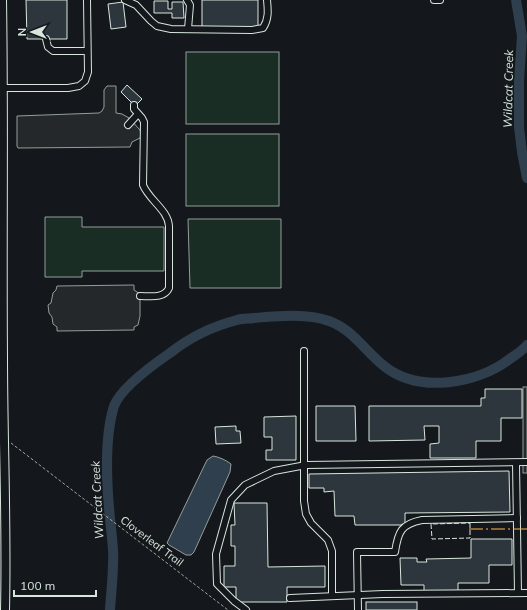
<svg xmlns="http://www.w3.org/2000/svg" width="527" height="610" viewBox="0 0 527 610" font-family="Mulish,sans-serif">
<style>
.green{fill:#1a2d24;stroke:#939e99}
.parking{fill:#24282b;stroke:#939e99}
.water{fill:#2f3f4d;stroke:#939e99}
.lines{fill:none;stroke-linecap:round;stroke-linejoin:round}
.river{stroke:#2f3f4d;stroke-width:10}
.building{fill:#2c363c;stroke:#d8e6dc}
.minor-casing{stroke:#d8e6dc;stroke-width:8}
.major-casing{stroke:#d8e6dc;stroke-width:10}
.path{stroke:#9da8a2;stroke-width:1;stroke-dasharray:3 2;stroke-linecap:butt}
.minor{stroke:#14181c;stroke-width:6}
.major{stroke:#14181c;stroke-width:8}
.fence{stroke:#d8e6dc;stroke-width:1;stroke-dasharray:5 2;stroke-linecap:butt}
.power{stroke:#ffb74d;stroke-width:1;stroke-dasharray:14 3 2 3;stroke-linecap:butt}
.labels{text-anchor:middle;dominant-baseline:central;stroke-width:3;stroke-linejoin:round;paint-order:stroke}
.street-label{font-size:11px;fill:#d8e6dc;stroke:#14181c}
.water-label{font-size:12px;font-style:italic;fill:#d8e6dc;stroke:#14181c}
</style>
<rect width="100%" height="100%" fill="#14181c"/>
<!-- green -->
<g class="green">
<rect x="186" y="52" width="93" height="72"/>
<rect x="186" y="134" width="93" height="72"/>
<path d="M 45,217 L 82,217 L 82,227 L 164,227 L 164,271 L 82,271 L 82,277 L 45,277 Z"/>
<path d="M 188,219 L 281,219 L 281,288 L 190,288 Z"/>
</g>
<!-- parking -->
<g class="parking">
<path d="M 107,86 L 116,86 L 116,113 L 122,114 L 129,118 L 140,130 L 141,135 L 140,138 L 132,142 L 130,147 L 18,148 L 17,146 L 17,116 L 99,113 L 102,111 L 104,107 L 104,90 Z"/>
<path d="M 134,285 L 134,290 L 140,294 L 140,316 L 138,325 L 134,327 L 134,330 L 57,331 L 57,327 L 53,324 L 52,317 L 49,313 L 48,305 L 51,303 L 53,293 L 56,290 L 57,286 Z"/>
<rect x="523" y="387" width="4" height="86"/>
</g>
<!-- water -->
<path class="water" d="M 213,456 C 219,457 226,460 231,464 L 230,472 L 194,552 L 191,555 L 186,555 L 169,545 L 167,543 L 207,460 Z"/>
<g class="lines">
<!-- river -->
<g class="river">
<path d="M 516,0 L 522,36 L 519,81 L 519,127 L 522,152 L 527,178"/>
<path d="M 110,610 C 111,594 113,578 113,562 C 114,551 112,540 111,528 C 107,492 103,442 114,406 C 121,388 154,364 170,353 C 189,338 214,326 237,320 C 243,318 249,319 254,318 C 278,316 306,313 329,321 C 352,329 365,351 384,366 C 419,394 478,384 511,358 C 517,354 523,350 527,345"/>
</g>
</g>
<!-- building -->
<g class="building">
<path d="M 26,0 L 67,0 L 67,39 L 27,39 Z"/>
<rect x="202" y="0" width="56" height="27"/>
<path d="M 154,1 L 168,1 L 168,9 L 172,9 L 172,2 L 183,2 L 184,18 L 172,18 L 172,13 L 154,13 Z"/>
<path d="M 123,2 L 126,27 L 111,29 L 108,4 Z"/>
<path d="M 127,85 L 142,99 L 135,106 L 121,92 Z"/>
<path d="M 485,389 L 522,389 L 522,418 L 501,418 L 501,441 L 476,441 L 476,458 L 430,458 L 430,444 L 439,443 L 439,426 L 424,426 L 425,440 L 369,441 L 369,406 L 481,406 L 481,398 L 485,398 Z"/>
<path d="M 316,406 L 355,406 L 356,441 L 316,441 Z"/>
<path d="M 296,416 L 296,460 L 266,460 L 266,450 L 272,450 L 272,437 L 264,437 L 264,417 Z"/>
<path d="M 236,426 L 236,431 L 240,431 L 241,443 L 216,444 L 215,427 Z"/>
<path d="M 509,471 L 510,512 L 405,513 L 405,525 L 355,525 L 354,516 L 335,516 L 334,491 L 324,492 L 324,488 L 309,488 L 309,474 Z"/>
<path d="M 234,503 L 267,503 L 268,567 L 325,566 L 325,587 L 287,587 L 287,602 L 236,602 L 236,587 L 224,587 L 224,566 L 235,566 L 235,546 L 231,546 L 231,525 L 235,525 Z"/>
<path d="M 471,539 L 512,539 L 512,565 L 489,565 L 489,583 L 458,583 L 458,591 L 424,591 L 424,585 L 401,585 L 400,558 L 417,558 L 417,562 L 427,562 L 426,559 L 471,558 Z"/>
<rect x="366" y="602" width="51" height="8"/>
</g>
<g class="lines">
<defs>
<g id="minor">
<path d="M 125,0 L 136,5 L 151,21 L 157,26 L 171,29 L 252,30 L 263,28 C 269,19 268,10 267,0"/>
<path d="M 187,0 L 190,5 L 188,29"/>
<path d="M 434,0 L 440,0"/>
<path d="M 46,39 L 48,47 L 53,51 L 87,51"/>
<path d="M 3,88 L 68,88 L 79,86 L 85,81 L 88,72 L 87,0"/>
<path d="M 134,105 L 134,109 L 142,118 L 144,122 L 143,185 C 149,200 168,210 169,226 L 169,288 C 164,299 150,296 140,296"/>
<path d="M 128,125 L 138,114"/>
<path d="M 304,351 L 304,501 L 306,514 L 311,523 L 328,540 L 332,551 L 332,596"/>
<path d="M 516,463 L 518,593"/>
<path d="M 290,598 L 383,594 L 527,593"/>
<path d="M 246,610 L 234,601 L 217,584 L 216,554 L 231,500 L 245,485 L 274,471 L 306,465 L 527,462"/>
<path d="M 358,610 L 357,552 L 395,552 C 398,532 401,524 422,520 L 517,518"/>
</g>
<path id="major" d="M 2,0 C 4,119 2,237 3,356 C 3,440 7,525 5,610"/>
</defs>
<!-- minor casing -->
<use href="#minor" class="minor-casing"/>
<!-- major casing -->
<use href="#major" class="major-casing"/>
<!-- path -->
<path class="path" d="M 11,443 L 228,610"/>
<!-- minor -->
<use href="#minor" class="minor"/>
<!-- major -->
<use href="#major" class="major"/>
<!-- fence -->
<path class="fence" d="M 470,523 L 470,538 L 432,539 L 431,524 Z"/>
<!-- power -->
<path class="power" d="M 469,529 L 527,529"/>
</g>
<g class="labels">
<!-- street labels -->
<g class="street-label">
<text transform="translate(152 541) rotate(37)">Cloverleaf Trail</text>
</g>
<!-- water labels -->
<g class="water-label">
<text transform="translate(508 89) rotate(-89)">Wildcat Creek</text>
<text transform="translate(97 500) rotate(-93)">Wildcat Creek</text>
</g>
</g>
<!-- north arrow -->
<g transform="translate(32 32) rotate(270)" stroke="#14181c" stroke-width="3" paint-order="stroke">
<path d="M0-3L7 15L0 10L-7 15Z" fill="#d8e6dc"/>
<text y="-6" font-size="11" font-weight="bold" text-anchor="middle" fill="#d8e6dc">N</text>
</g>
<!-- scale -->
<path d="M14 590v6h82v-6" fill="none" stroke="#d8e6dc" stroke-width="2"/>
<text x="20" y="590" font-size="12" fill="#d8e6dc" stroke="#14181c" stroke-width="3" paint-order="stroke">100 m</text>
</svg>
